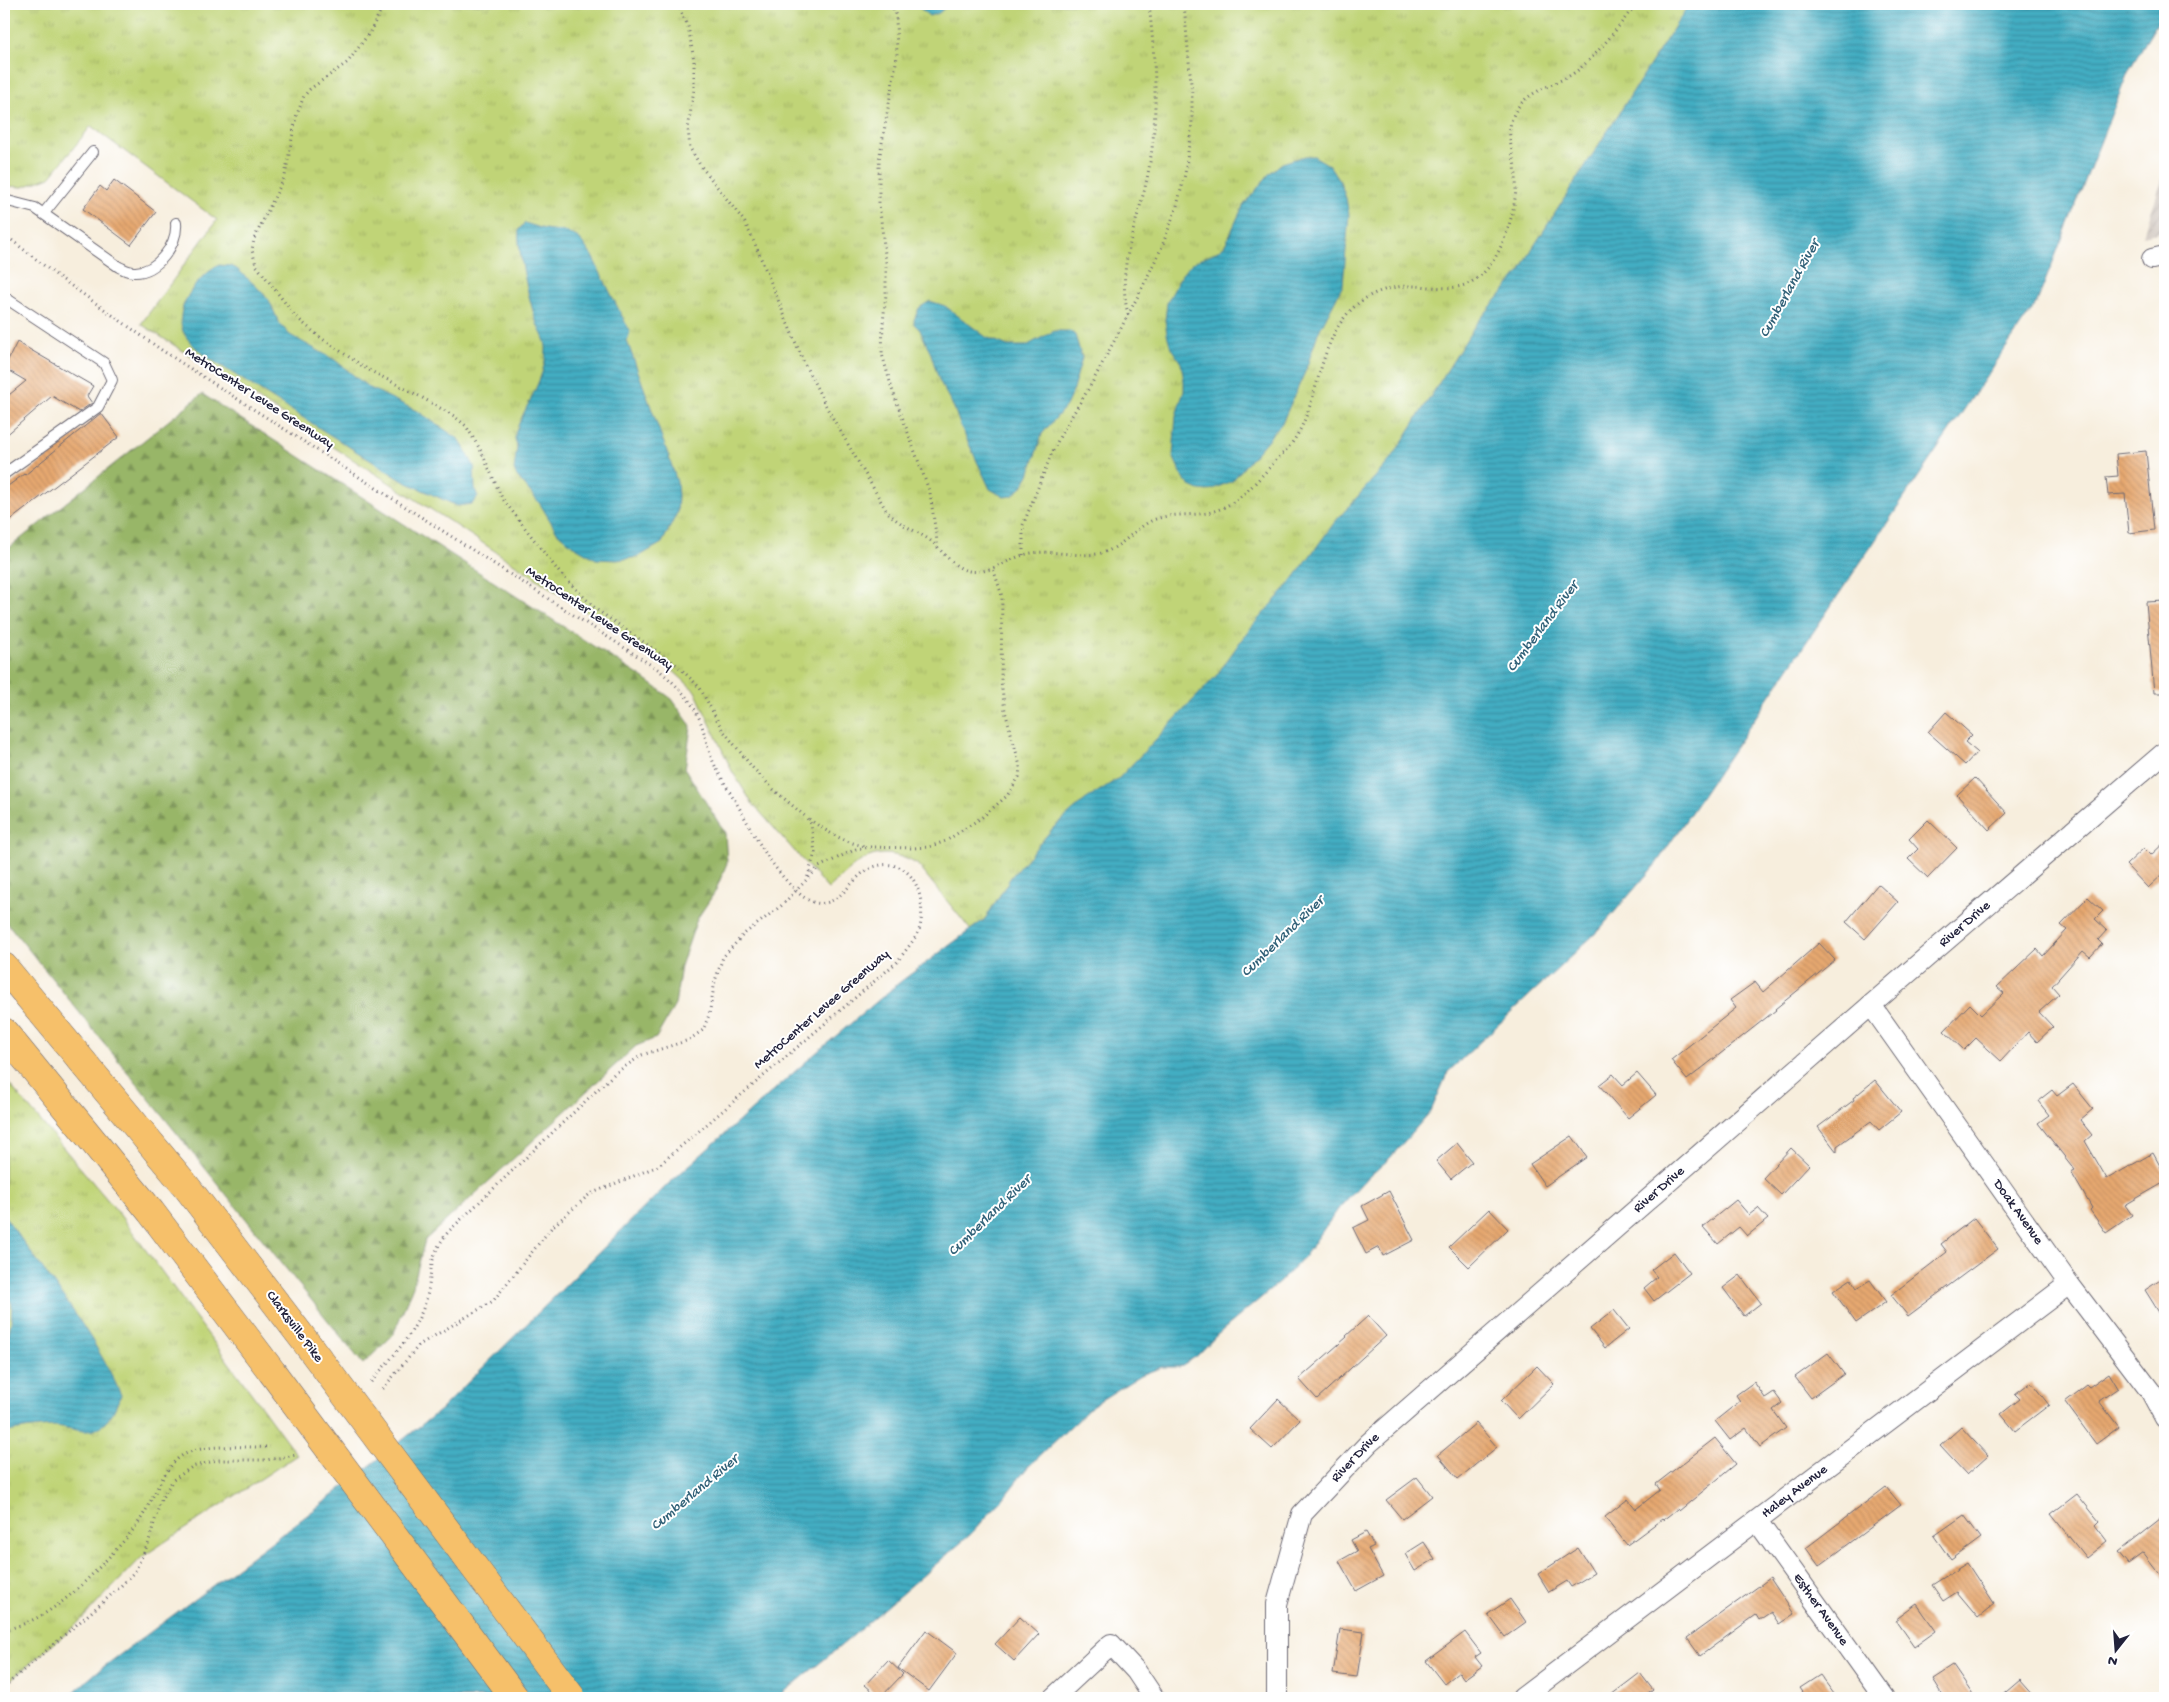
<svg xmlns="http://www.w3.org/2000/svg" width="2169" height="1702" viewBox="0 0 2169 1702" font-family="'Gochi Hand',sans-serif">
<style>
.industrial{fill:url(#industrial-furrows)}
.grass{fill:url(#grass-tufts);stroke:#717b59}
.forest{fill:url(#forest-firs);stroke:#5d6c52}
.water{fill:url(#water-rules);stroke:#32687e}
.building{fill:url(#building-back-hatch)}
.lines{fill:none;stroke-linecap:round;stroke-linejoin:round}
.service-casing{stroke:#6d6974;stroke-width:12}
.minor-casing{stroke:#6d6974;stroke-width:22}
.primary-casing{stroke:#6d6974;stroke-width:29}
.path{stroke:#6d6974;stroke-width:3;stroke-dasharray:1 4;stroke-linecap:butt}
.service{stroke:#fff;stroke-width:10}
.minor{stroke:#fff;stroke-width:20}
.primary{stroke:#f6c06b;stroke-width:28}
.primary-bridge-casing{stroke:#6d6974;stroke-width:29;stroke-linecap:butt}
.primary-bridge{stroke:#f6c06b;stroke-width:28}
.labels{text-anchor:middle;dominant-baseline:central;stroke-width:4;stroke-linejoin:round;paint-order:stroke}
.street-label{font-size:14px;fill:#22223b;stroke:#fff}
.water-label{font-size:15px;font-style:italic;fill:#316178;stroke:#fff}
</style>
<defs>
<pattern id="industrial-furrows" width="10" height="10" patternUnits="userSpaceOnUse" patternTransform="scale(1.25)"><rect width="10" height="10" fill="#ccc2b9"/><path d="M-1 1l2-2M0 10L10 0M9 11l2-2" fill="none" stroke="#afa6a0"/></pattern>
<pattern id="grass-tufts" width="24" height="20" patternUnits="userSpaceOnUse" patternTransform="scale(1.25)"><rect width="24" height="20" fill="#c0d477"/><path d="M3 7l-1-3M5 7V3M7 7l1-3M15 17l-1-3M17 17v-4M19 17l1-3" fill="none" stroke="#a5b668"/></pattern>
<pattern id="forest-firs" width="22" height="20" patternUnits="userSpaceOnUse" patternTransform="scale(1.25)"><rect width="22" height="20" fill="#98b668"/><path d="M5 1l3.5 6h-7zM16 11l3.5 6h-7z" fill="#7c9457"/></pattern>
<pattern id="water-rules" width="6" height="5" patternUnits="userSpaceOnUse" patternTransform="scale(1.25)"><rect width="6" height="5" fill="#43adc2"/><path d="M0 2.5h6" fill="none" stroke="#388c9f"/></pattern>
<pattern id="building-back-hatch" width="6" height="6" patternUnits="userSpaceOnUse" patternTransform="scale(1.25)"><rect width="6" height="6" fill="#e6a870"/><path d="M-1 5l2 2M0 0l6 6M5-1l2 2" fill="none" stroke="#c59062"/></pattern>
</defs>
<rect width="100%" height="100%" fill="#fff"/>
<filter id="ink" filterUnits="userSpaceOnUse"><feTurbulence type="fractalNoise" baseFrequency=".02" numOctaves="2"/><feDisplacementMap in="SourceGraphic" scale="10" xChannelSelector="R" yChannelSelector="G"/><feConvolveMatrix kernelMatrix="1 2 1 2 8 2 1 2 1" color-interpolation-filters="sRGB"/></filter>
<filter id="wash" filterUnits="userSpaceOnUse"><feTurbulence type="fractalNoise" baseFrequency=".0096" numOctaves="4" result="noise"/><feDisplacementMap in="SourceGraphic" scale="20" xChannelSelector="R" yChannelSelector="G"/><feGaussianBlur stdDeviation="1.12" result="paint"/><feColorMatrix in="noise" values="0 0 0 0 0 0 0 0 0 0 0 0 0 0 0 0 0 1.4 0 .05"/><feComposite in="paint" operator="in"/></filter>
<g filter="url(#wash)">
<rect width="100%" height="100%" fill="#f7eedd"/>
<!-- industrial -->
<path class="industrial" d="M 2165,171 L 2165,231 L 2143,236 Z"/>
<!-- grass -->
<g class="grass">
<path d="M 4,4 L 1721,4 L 1598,227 L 990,954 L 917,864 C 875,841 858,861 828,889 L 752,803 L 732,771 L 695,691 L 668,666 L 457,526 L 141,324 L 217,220 L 91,126 L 50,177 L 23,187 L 4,186 Z"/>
<path d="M 4,1078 L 117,1211 L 297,1455 L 142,1557 L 74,1627 L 4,1685 Z"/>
</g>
<!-- forest -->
<path class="forest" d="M 202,394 L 643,678 L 672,699 L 691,726 L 685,769 L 725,833 L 727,863 L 715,892 L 697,919 L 681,966 L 675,1005 L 656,1038 L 636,1046 L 425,1240 L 413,1286 L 393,1335 L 363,1364 L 4,919 L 4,552 Z"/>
<!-- water -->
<g class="water">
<path d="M 915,4 L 949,4 L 939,13 L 929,16 Z"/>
<path d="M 1689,4 L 2165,4 L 2165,10 L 2129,70 L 2037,302 L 1656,864 L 1599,930 L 1448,1072 L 1431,1111 L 1390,1158 L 1363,1182 L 1339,1208 L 1304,1257 L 1281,1281 L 1217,1335 L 1197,1356 L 1179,1367 L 1162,1367 L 1141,1375 L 1093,1405 L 1027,1468 L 1002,1500 L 971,1534 L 848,1640 L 777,1698 L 67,1698 L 98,1671 L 314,1510 L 439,1411 L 667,1185 L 818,1051 L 900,982 L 985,919 L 1011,877 L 1053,828 L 1085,800 L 1119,778 L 1216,676 L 1247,632 L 1291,582 L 1334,523 L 1392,458 L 1476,324 L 1521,271 L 1532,249 Z"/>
<path d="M 1305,156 L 1314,156 L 1329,165 L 1340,181 L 1346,198 L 1349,215 L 1343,285 L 1318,333 L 1305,372 L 1282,423 L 1232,481 L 1208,491 L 1199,490 L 1190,486 L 1183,478 L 1173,456 L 1176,415 L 1184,391 L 1184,381 L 1181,363 L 1171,348 L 1167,334 L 1165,320 L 1167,303 L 1182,274 L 1192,263 L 1218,251 L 1225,245 L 1243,206 L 1270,173 L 1282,163 Z"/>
<path d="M 525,223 L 544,229 L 567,232 L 579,238 L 592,256 L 630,332 L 627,341 L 669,457 L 677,482 L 678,496 L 677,513 L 662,543 L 638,557 L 617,560 L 596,559 L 572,545 L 557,532 L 540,504 L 516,475 L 514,470 L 517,447 L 515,439 L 515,434 C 524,407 545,380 546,351 C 547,341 541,334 538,326 C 531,309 516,246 519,229 Z"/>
<path d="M 219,265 L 231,266 L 237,269 L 256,286 L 269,300 L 279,323 L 290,335 L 335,360 L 368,387 L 419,412 L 460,440 L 474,466 L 475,489 L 478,497 L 472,504 L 457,506 L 403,481 L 207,357 C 199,351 190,343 185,335 C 170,310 198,276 219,265 Z"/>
<path d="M 930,301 L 945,306 L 986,337 L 1008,346 L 1026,346 L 1054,331 L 1070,331 L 1075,335 L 1082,358 L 1072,393 L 1066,406 L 1042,434 L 1029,475 L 1021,488 L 1012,496 L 1004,497 L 990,489 L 960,425 L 954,408 L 939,380 L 931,354 L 920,330 L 914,324 L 914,320 L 919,308 Z"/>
<path d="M 4,1215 C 46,1275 91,1327 121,1395 C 115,1408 110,1423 96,1429 C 84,1435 66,1426 54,1426 C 36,1427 20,1429 4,1433 L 4,1354 L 11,1323 L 12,1305 L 4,1284 Z"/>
</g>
<g id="blocks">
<!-- building -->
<g class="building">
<path d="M 114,180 L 156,212 L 131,245 L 83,209 L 100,186 L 106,191 Z"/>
<path d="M 17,342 L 93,386 L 87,396 L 92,403 L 79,412 L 52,396 L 4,437 L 4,399 L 26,381 L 4,368 Z"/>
<path d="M 101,413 L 119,437 L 4,525 L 4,489 L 24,474 L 25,475 Z"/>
<path d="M 2146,451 L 2154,530 L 2129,533 L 2125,494 L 2108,495 L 2106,477 L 2118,476 L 2116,454 Z"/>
<path d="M 2165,601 L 2165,693 L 2154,693 L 2146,602 Z"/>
<path d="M 1946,712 L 1972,735 L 1965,742 L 1977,752 L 1965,765 L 1928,732 Z"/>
<path d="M 1975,778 L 2007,813 L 1989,830 L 1957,795 Z"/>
<path d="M 1928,820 L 1957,848 L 1928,878 L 1908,859 L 1918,849 L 1909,839 Z"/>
<path d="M 2165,842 L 2165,872 L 2148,888 L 2126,865 L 2144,848 L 2151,855 Z"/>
<path d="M 1878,884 L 1898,902 L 1865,939 L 1846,922 Z"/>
<path d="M 2088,897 L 2103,911 L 2095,919 L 2107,930 L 2098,940 L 2102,944 L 2090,957 L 2083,951 L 2052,986 L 2059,994 L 2039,1012 L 2053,1027 L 2037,1042 L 2028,1032 L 2001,1061 L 1976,1038 L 1964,1050 L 1944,1031 L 1970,1004 L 1981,1015 L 2004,993 L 1997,987 L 2037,949 L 2043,956 L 2067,930 L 2061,925 Z"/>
<path d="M 1819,943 L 1835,960 L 1775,1009 L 1776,1010 L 1687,1080 L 1671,1060 L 1736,1008 L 1730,1000 L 1755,982 L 1763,992 Z"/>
<path d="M 1637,1073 L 1656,1095 L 1628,1118 L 1599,1085 L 1613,1074 L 1623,1085 Z"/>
<path d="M 1875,1080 L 1901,1112 L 1879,1130 L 1871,1121 L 1837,1146 L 1837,1152 L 1818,1127 L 1854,1100 L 1853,1098 Z"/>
<path d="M 2073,1084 L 2093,1109 L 2080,1120 L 2092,1135 L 2085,1141 L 2107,1179 L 2153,1153 L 2165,1175 L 2165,1182 L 2125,1205 L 2132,1215 L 2106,1233 L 2090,1210 L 2092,1208 L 2071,1172 L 2075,1170 L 2038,1123 L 2049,1115 L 2038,1101 L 2052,1090 L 2057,1096 Z"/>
<path d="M 1572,1136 L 1587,1157 L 1545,1186 L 1530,1164 Z"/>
<path d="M 1457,1143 L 1472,1162 L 1451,1179 L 1436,1161 Z"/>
<path d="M 1791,1148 L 1809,1165 L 1781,1195 L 1763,1178 Z"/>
<path d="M 1389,1191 L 1414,1240 L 1383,1256 L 1379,1247 L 1366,1254 L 1353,1228 L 1369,1220 L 1362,1206 Z"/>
<path d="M 1736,1200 L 1749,1215 L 1758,1208 L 1768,1219 L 1747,1236 L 1739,1227 L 1718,1244 L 1703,1227 Z"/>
<path d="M 1489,1209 L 1508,1229 L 1469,1267 L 1449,1247 Z"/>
<path d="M 1974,1218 L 1998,1249 L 1908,1316 L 1891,1295 L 1947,1252 L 1941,1244 Z"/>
<path d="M 1674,1252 L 1690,1273 L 1654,1301 L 1644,1288 L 1657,1277 L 1651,1270 Z"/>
<path d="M 1740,1275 L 1761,1303 L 1744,1316 L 1723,1288 Z"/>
<path d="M 2165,1277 L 2165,1322 L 2145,1290 Z"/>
<path d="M 1851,1279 L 1857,1288 L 1870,1280 L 1886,1302 L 1856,1323 L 1833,1291 Z"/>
<path d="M 1614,1310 L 1629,1329 L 1605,1348 L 1590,1329 Z"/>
<path d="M 1368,1316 L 1386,1336 L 1317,1399 L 1299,1379 L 1347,1337 L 1346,1336 Z"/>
<path d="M 1828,1353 L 1844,1374 L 1811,1398 L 1795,1377 Z"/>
<path d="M 1537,1366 L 1554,1384 L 1518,1419 L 1501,1401 Z"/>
<path d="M 2109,1373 L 2118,1388 L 2099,1401 L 2119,1427 L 2096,1444 L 2065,1402 L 2087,1385 L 2089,1387 Z"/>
<path d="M 1754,1382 L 1765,1398 L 1774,1392 L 1782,1403 L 1773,1410 L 1786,1428 L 1760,1447 L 1746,1428 L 1730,1440 L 1715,1421 L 1740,1401 L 1736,1395 Z"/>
<path d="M 2031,1382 L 2049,1405 L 2015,1431 L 2001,1414 L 2020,1399 L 2015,1394 Z"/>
<path d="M 1278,1399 L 1300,1420 L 1272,1449 L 1250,1429 Z"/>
<path d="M 1476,1423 L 1497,1447 L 1458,1479 L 1438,1455 Z"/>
<path d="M 1961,1427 L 1988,1456 L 1967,1475 L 1940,1446 Z"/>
<path d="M 1715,1438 L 1736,1464 L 1679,1511 L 1677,1509 L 1663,1520 L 1662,1519 L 1627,1545 L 1605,1517 L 1628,1499 L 1636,1509 L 1660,1490 L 1656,1484 Z"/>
<path d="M 1417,1477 L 1432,1496 L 1402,1519 L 1386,1500 Z"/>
<path d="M 1886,1487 L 1901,1505 L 1819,1566 L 1806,1548 Z"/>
<path d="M 2077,1494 L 2099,1521 L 2095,1525 L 2107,1541 L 2086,1558 L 2051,1514 Z"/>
<path d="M 1964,1515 L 1981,1538 L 1951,1560 L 1934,1536 Z"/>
<path d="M 2165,1515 L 2165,1582 L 2143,1553 L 2128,1564 L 2118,1552 Z"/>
<path d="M 1366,1532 L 1374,1546 L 1368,1549 L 1383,1576 L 1356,1591 L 1339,1561 L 1357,1551 L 1351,1540 Z"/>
<path d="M 1424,1542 L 1435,1559 L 1415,1571 L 1405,1554 Z"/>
<path d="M 1578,1548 L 1594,1573 L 1571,1587 L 1567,1581 L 1549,1592 L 1538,1574 Z"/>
<path d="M 1967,1563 L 1994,1604 L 1978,1617 L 1957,1592 L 1943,1601 L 1932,1585 Z"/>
<path d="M 1770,1578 L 1794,1614 L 1779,1624 L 1771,1612 L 1759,1620 L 1756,1615 L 1700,1656 L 1687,1638 Z"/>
<path d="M 1510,1599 L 1526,1622 L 1505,1637 L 1488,1614 Z"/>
<path d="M 1917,1604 L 1936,1631 L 1914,1647 L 1895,1620 Z"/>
<path d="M 1020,1617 L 1039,1634 L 1014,1661 L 995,1644 Z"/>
<path d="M 1340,1629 L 1364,1632 L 1357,1677 L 1333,1674 Z"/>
<path d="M 926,1630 L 957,1653 L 929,1691 L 898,1668 Z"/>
<path d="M 1465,1632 L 1481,1653 L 1475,1657 L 1482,1666 L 1464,1679 L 1459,1672 L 1444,1684 L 1426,1661 Z"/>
<path d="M 888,1660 L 903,1674 L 880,1698 L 865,1685 Z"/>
<path d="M 1953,1666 L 1975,1698 L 1945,1698 L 1933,1679 Z"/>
<path d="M 1640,1673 L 1653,1690 L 1643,1698 L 1607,1698 Z"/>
<path d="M 1820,1675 L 1837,1698 L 1807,1698 L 1800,1688 Z"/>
<path d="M 2020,1680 L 2036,1698 L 1999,1698 Z"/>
</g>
</g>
</g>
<g filter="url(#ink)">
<use href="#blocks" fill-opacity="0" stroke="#6d6974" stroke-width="1"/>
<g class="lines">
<defs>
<g id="service">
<path d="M 4,200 L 35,208 L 119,267 C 124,269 128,272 134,272 C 157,273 178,244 176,223"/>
<path d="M 44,213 L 93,152"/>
<path d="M 4,297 L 104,363 L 112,380 L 98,407 L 4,474"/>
</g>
<g id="minor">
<path d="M 2152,259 L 2165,256"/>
<path id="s1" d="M 1871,1005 L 2069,1284 L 2151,1392 L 2165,1418"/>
<path id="s2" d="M 1757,1521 L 1884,1698"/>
<path d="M 1053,1698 L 1111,1644 L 1136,1671 L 1154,1698"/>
<path id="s3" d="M 1277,1698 L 1277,1604 L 1302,1514 L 1369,1443 L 1871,1005 L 2165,752"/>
<path id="s4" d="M 1522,1698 L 2069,1284"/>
</g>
<g id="primary">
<path d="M 4,967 L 186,1186 L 308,1345"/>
<path d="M 4,1032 L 151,1212 L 272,1372"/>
</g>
</defs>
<!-- service casing -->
<use href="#service" class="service-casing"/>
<!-- minor casing -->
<use href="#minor" class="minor-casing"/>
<!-- primary casing -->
<use href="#primary" class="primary-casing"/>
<!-- path -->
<g class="path">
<path d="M 384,4 L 370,32 L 348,62 L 310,89 L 304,96 L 296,117 L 285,176 L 254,239 L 252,250 L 256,265 L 296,317 L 321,338 L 367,369 L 421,397 L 454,416 L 466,426 L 481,451 L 502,498 L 559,572 L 597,610 L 677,665 L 700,688 L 722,729 L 752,767 L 773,789 L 806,817 L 811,824 L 815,853 L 807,879"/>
<path d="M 677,4 L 688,26 L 694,60 L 694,89 L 688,129 L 690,148 L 700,165 L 744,221 L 755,244 L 804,363 L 827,408 L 886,510 C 898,525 916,530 931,541 C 943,551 953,568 969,571 C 992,575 1010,556 1032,553 C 1053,550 1076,557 1097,554 C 1121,550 1133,529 1153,520 C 1170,513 1189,516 1207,513 C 1236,507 1253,485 1272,465 C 1279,457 1288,449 1294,440 C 1321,399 1317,340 1355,306 C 1369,293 1391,286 1410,286 C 1441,286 1463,296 1487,269 C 1505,248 1518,204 1516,176 C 1515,154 1503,134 1515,112 C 1528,88 1558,86 1578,70 C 1601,51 1618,27 1636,4"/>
<path d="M 892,4 L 896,17 L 897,57 L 879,160 L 879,203 L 886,263 L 886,294 L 883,323 L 882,354 L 892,389 L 930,493 L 938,548"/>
<path d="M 4,234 L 56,275 L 163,351 L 659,670 C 677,686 693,700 701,723 C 705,734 707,747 712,759 C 718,774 728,788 736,802 C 755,836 771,869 801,895 C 807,900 816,905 825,903 C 845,899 854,874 873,867 C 912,854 927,896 920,927 C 917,938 904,952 897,962 L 658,1166 L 590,1194 L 552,1227 L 493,1301 L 419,1345 L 381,1391"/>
<path d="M 1128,314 C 1115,264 1141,217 1149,168 C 1159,114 1155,58 1149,4"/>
<path d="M 1023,555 L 1023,525 L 1051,455 L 1061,434 L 1092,383 L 1139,294 L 1161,249 L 1177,206 L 1185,174 L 1192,123 L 1192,95 L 1184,4"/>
<path d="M 809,819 C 826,831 844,843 866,846"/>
<path d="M 371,1382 C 391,1358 413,1336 424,1306 C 435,1275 424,1261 449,1231 L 614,1074 L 642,1055 L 689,1040 L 703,1030 L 709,1015 L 715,981 L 723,957 L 744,934 L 781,906 L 819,867 L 856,849 L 871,847 L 914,848 L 929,847 L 946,841 L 981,818 L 1007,796 L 1019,777 L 1020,766 L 1005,711 L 1001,681 L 1002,596 L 993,568"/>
<path d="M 4,1630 C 48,1620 78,1590 108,1558 C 120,1545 133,1532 142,1517 C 153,1499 165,1465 183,1455 C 205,1443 245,1448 270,1447"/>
<path d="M 4,1687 L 118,1589 L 135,1571 L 148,1544 L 161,1499 L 173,1480 L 192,1467 L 217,1460 L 266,1460 L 297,1455"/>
</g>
<!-- service -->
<use href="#service" class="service"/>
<!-- minor -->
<use href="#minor" class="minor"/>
<!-- primary -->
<use href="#primary" class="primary"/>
<defs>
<g id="primary-bridge">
<path d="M 308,1345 L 572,1698"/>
<path d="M 272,1372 L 515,1698"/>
</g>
</defs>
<!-- primary-bridge casing -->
<use href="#primary-bridge" class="primary-bridge-casing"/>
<!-- primary-bridge -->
<use href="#primary-bridge" class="primary-bridge"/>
</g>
</g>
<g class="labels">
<!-- street labels -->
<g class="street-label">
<text transform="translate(259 399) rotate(33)">MetroCenter Levee Greenway</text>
<text transform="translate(599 619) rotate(34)">MetroCenter Levee Greenway</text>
<text stroke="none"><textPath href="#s3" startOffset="1075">River Drive</textPath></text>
<text transform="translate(822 1010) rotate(-41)">MetroCenter Levee Greenway</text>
<text stroke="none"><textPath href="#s3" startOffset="670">River Drive</textPath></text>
<text stroke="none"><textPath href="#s1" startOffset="254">Doak Avenue</textPath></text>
<text transform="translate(294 1327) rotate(53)">Clarksville Pike</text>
<text stroke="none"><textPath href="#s3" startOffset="265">River Drive</textPath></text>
<text stroke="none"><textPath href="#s4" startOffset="342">Haley Avenue</textPath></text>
<text stroke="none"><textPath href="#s2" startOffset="109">Esther Avenue</textPath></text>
</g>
<!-- water labels -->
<g class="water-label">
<text transform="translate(1790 289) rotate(-61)">Cumberland River</text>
<text transform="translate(1543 627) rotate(-53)">Cumberland River</text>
<text transform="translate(1283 937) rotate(-44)">Cumberland River</text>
<text transform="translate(990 1216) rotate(-44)">Cumberland River</text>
<text transform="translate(695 1493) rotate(-40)">Cumberland River</text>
</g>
</g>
<!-- margin -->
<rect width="2169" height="1702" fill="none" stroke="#fff" stroke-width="20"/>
<!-- north arrow -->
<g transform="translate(2116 1650) rotate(197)" stroke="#ffffff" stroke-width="4" paint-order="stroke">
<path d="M0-4L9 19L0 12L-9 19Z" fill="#22223b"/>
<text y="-8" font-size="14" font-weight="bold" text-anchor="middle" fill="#22223b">N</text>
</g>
</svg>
